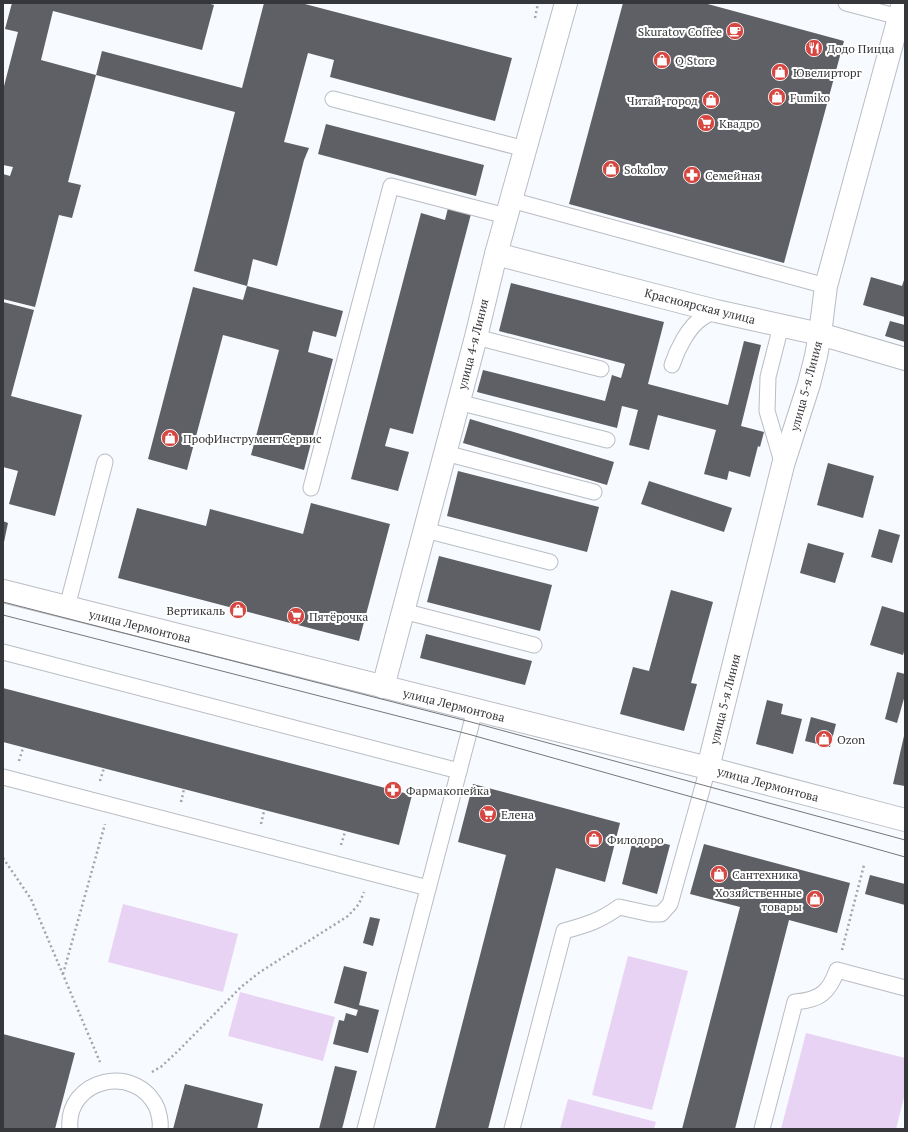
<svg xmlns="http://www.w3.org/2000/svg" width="908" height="1132" viewBox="0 0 908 1132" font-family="'PT Serif',serif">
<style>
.green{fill:#e9d3f4}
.building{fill:#5f5f66}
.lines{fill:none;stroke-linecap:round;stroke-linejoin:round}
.lane-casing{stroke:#b9bdc4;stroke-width:17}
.street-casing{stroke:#b9bdc4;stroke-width:24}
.secondary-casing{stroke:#b9bdc4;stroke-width:24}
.path{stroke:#a2a4a9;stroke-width:2.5;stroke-dasharray:2 3;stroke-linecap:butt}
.lane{stroke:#fff;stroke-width:15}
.street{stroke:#fff;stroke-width:22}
.secondary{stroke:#fff;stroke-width:22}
.tram{stroke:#75777b;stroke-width:1}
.labels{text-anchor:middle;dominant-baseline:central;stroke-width:4;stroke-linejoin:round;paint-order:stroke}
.poi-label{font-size:12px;fill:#36373a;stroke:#fff;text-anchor:start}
.street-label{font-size:12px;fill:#36373a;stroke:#fff}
</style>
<rect width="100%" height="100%" fill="#f7faff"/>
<!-- green -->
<g class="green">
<path d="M 123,904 L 238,934 L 223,992 L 108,962 Z"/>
<path d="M 628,956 L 688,971 L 652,1110 L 592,1095 Z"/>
<path d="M 240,992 L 335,1017 L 323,1061 L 228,1036 Z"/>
<path d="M 806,1033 L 905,1058 L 905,1093 L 896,1129 L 781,1129 Z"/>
<path d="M 568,1099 L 656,1122 L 654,1129 L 560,1129 Z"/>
</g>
<!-- building -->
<g class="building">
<path d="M 12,3 L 207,3 L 214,5 L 202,50 L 53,11 L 41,60 L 96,75 L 68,182 L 81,185 L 72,218 L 59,215 L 35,307 L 3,299 L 3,174 L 10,176 L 13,167 L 3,165 L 3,90 L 18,32 L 5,29 Z"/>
<path d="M 264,3 L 301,3 L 512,58 L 495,121 L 330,77 L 334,60 L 308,53 L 284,142 L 309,148 L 304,160 L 277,266 L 253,259 L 247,286 L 194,271 L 235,112 L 96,75 L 102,51 L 242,88 Z"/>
<path d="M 623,3 L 704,3 L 844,41 L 784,263 L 569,204 Z"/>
<path d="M 326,124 L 484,165 L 476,196 L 318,154 Z"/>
<path d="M 448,208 L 471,214 L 413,434 L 390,428 L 385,446 L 409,452 L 398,491 L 351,479 L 421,213 L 445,220 Z"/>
<path d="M 871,277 L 902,286 L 905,277 L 905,317 L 863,305 Z"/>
<path d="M 511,283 L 664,322 L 648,384 L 728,405 L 744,341 L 761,345 L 741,426 L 764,432 L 760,447 L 758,446 L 750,477 L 729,471 L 727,480 L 704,474 L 716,430 L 658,415 L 649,450 L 629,445 L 638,410 L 622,406 L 617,428 L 477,392 L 483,370 L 605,401 L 612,375 L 621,378 L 625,364 L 499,331 Z"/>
<path d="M 247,286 L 343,311 L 336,337 L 313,331 L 308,352 L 333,359 L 304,470 L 251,455 L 279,350 L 223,335 L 187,470 L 148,459 L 193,287 L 243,300 Z"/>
<path d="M 3,302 L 34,310 L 11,396 L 82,415 L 55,516 L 9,504 L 18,471 L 3,467 Z"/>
<path d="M 890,321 L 905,325 L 905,342 L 885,336 Z"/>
<path d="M 470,419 L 614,462 L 607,485 L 463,443 Z"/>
<path d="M 828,463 L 874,476 L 863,518 L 817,505 Z"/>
<path d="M 458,471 L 599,507 L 587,552 L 447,516 Z"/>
<path d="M 649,481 L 732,508 L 724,532 L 641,504 Z"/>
<path d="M 311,503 L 390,524 L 359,641 L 118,578 L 137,508 L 206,526 L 210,509 L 303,534 Z"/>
<path d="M 3,521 L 8,523 L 4,542 L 3,542 Z"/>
<path d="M 879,529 L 900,535 L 892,563 L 871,557 Z"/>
<path d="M 808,543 L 844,553 L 835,583 L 800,573 Z"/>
<path d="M 439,556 L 552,585 L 540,631 L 427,602 Z"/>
<path d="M 671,590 L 713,602 L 691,683 L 697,684 L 684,731 L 620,714 L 633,667 L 649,671 Z"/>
<path d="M 882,606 L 905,613 L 905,648 L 903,655 L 870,645 Z"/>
<path d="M 426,634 L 532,661 L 525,685 L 420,658 Z"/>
<path d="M 897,672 L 905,674 L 905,695 L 897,723 L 885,719 Z"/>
<path d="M 3,688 L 412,795 L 399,845 L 3,742 Z"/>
<path d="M 767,700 L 783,704 L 781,714 L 802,719 L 793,754 L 756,744 Z"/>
<path d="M 811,717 L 836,724 L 830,747 L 805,741 Z"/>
<path d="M 904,736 L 905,736 L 905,786 L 893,784 Z"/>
<path d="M 473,784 L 620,823 L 605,882 L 556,868 L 488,1129 L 435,1129 L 506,855 L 458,842 Z"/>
<path d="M 634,836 L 670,845 L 657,894 L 622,884 Z"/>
<path d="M 704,844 L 850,883 L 837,933 L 789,920 L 735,1129 L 682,1129 L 740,907 L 690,894 Z"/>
<path d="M 870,875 L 905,884 L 905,905 L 865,894 Z"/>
<path d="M 370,917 L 380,919 L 373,946 L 363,943 Z"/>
<path d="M 344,966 L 367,972 L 359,1005 L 379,1010 L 368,1053 L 333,1044 L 339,1020 L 344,1021 L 346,1013 L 356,1016 L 358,1010 L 334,1003 Z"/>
<path d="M 3,1034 L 75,1053 L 55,1129 L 3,1129 Z"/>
<path d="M 335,1066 L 357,1071 L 342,1129 L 319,1129 Z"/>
<path d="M 185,1084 L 263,1104 L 257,1129 L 173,1129 Z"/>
</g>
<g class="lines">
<defs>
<g id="lane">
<path d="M 846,3 L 899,17"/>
<path d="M 333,99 L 525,149"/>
<path d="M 511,200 L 826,286"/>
<path d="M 781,326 L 768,377 L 767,411 L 783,465"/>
<path d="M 476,337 L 601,369"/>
<path d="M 672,365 C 677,350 688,327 702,318 C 706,315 711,313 716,311"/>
<path d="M 458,402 L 607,440"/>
<path d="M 445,453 L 594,492"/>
<path d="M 311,488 L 391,186 L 506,216"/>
<path d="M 425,530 L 550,562"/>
<path d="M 67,607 L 105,462"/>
<path d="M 403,611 L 534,645"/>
<path d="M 3,652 L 459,771"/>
<path d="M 3,777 L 428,888"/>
<path d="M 70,1129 C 65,1079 136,1062 157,1108 C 159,1114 161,1122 160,1129"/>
<path d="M 365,1129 L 475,710"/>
<path d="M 512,1129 L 564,931 C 586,925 600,921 619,907 L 651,914 L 661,914 L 670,904 L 708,768"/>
<path d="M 762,1129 L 795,1002 C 819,1000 829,993 837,970 L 905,988"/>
</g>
<g id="street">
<path d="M 496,254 L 716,311 L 820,334 L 905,359"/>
<path d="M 383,687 L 476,337 L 496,254 L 566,3"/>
<path d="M 708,768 L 783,465 L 809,384 L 816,356 L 820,334 L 826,286 L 903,3"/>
</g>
<path id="secondary" d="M 3,591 L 708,768 L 905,820"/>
</defs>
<!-- lane casing -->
<use href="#lane" class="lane-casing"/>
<!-- street casing -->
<use href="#street" class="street-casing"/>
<!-- secondary casing -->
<use href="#secondary" class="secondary-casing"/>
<!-- path -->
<g class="path">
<path d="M 535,18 L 538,3"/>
<path d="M 19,761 L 23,748"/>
<path d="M 100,781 L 104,768"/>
<path d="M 181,802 L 184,789"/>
<path d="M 261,824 L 264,811"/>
<path d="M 341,845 L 345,832"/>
<path d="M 3,858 L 31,899 L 100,1062"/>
<path d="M 842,950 L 864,865"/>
<path d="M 63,974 L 105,824"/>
<path d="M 152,1072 L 162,1066 L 179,1050 L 241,987 L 260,972 L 348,916 L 359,904 L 364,892"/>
</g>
<!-- lane -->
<use href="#lane" class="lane"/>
<!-- street -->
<use href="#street" class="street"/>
<!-- secondary -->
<use href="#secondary" class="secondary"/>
<!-- tram -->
<g class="tram">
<path d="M 3,602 L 471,722 L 905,840"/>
<path d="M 3,615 L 468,734 L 905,857"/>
</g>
</g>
<!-- icons -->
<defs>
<symbol id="cafe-disc" viewBox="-11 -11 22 22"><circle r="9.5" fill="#d64741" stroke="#fff"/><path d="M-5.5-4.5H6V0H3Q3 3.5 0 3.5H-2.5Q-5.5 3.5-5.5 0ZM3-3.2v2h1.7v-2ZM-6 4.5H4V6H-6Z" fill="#fff"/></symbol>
<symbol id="restaurant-disc" viewBox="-11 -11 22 22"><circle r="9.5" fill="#d64741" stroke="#fff"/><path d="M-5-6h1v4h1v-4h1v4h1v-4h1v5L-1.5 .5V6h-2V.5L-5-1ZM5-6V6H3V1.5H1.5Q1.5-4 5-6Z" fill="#fff"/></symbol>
<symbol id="shop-disc" viewBox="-11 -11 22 22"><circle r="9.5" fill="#d64741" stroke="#fff"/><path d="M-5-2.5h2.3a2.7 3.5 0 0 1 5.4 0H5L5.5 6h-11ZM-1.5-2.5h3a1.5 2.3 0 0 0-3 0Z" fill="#fff"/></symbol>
<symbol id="supermarket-disc" viewBox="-11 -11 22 22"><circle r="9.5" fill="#d64741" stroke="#fff"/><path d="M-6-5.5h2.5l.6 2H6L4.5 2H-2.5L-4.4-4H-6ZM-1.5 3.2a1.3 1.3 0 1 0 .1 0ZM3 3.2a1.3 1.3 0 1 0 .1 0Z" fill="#fff"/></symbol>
<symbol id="pharmacy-disc" viewBox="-11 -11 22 22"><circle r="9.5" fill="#d64741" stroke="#fff"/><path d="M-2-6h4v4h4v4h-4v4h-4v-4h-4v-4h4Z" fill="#fff"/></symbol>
</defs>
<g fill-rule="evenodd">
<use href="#cafe-disc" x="725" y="21" width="20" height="20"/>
<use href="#restaurant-disc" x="804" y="38" width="20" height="20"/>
<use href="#shop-disc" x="652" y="50" width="20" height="20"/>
<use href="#shop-disc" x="770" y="62" width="20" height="20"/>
<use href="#shop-disc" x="767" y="87" width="20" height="20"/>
<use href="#shop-disc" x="701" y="90" width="20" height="20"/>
<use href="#supermarket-disc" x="696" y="113" width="20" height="20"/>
<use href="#shop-disc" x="601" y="159" width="20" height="20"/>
<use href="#pharmacy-disc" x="682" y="165" width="20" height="20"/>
<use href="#shop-disc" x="160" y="428" width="20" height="20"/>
<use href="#shop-disc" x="228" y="600" width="20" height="20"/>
<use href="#supermarket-disc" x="286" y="606" width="20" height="20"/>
<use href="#shop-disc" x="814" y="729" width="20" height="20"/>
<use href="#pharmacy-disc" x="383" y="780" width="20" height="20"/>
<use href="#supermarket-disc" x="478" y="804" width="20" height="20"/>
<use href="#shop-disc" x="584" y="829" width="20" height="20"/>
<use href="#shop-disc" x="709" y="864" width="20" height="20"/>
<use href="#shop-disc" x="805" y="889" width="20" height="20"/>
</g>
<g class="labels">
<!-- poi labels -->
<g class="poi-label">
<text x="722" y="31" text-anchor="end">Skuratov Coffee</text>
<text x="827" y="48">Додо Пицца</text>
<text x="675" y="60">Q Store</text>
<text x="793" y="72">Ювелирторг</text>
<text x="790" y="97">Fumiko</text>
<text x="698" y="100" text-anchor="end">Читай-город</text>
<text x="719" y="123">Квадро</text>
<text x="624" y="169">Sokolov</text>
<text x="705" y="175">Семейная</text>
<text x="183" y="438">ПрофИнструментСервис</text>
<text x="225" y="610" text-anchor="end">Вертикаль</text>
<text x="309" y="616">Пятёрочка</text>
<text x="837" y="739">Ozon</text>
<text x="406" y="790">Фармакопейка</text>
<text x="501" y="814">Елена</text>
<text x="607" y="839">Филодоро</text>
<text x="732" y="874">Сантехника</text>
<text x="802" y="892" text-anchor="end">Хозяйственные<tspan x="802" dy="14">товары</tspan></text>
</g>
<!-- street labels -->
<g class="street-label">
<text transform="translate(700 306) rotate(14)">Красноярская улица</text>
<text transform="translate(473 344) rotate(-76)">улица 4-я Линия</text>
<text transform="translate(806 386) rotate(-75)">улица 5-я Линия</text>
<text transform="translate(140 626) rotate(14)">улица Лермонтова</text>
<text transform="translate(725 699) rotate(-76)">улица 5-я Линия</text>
<text transform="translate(454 705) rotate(14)">улица Лермонтова</text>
<text transform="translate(768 784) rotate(15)">улица Лермонтова</text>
</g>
</g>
<!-- border -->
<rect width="908" height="1132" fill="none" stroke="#36373a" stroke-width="8"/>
</svg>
